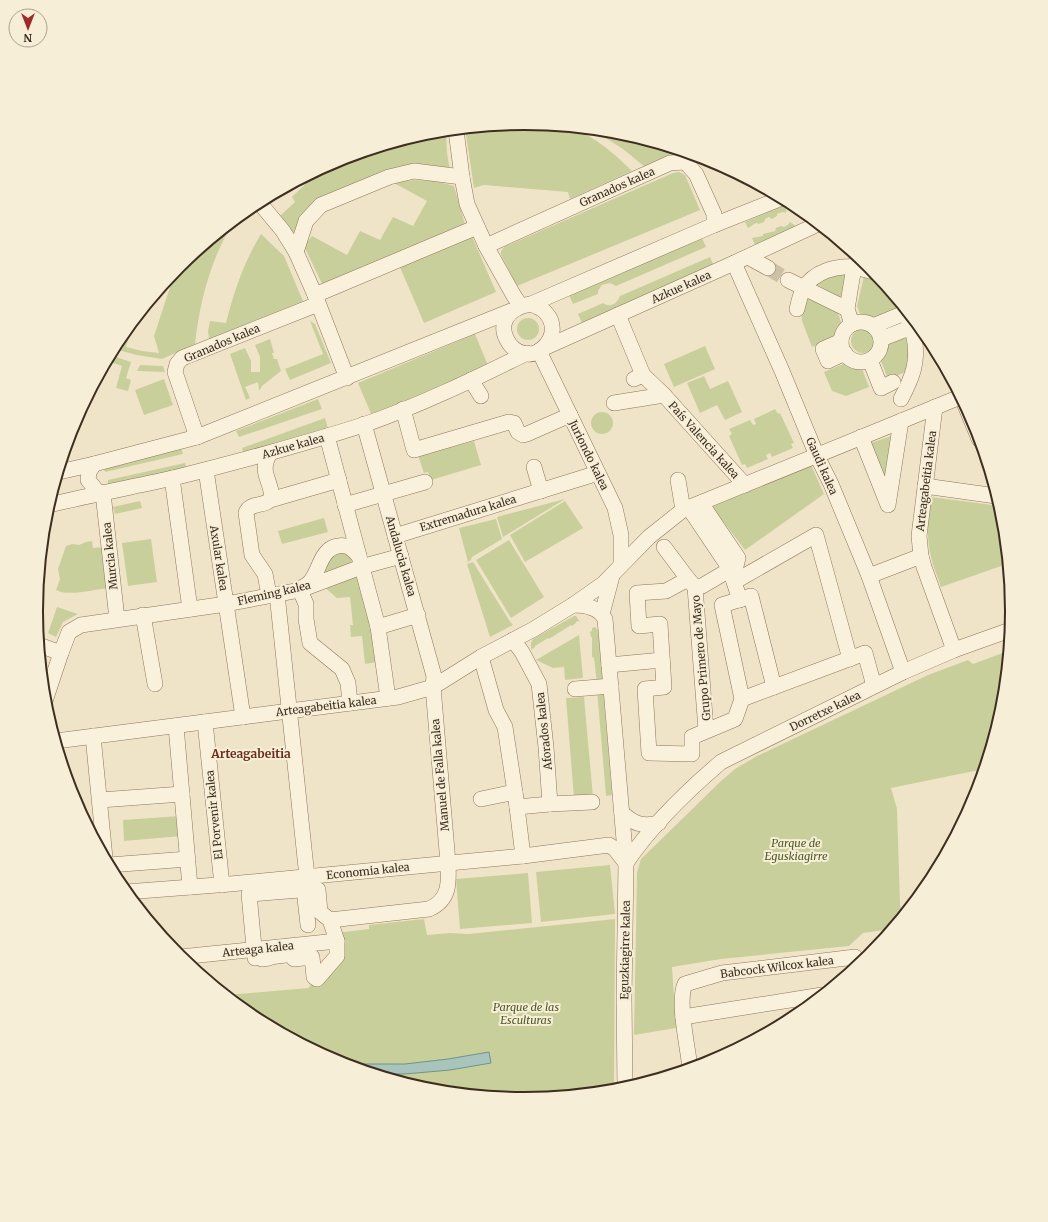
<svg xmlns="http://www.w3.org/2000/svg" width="1048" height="1222" viewBox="0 0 1048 1222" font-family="Merriweather,serif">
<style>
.green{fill:#c9cf9b}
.water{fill:#a9c4bc;stroke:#6f938a}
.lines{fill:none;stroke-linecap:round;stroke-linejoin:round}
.minor-tunnel{stroke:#ccc0a6;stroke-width:15;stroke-dasharray:15 8;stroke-linecap:butt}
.minor-casing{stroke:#8d765c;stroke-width:16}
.minor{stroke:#faf1dc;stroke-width:15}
.labels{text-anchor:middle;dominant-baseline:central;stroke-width:4;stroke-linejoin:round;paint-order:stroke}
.street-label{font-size:11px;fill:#3d2e20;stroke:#f7eed8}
.park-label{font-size:11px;font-style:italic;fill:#4d5a26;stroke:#f7eed8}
.neighbourhood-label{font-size:12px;font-weight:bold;fill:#6b2e1e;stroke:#f7eed8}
.rim{fill:none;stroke:#3d2e20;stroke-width:2}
</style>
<rect width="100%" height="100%" fill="#f0e4c8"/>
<!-- green -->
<g class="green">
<path d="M 524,123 C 538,124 551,125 565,127 C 589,131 615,154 632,171 L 570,199 L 568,192 L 484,185 L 474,188 L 466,135 L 466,129 Z"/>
<path d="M 593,130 L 619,132 L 702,157 L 698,159 L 678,153 L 645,167 L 623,149 Z"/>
<path d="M 446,131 L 447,153 L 450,171 L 428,166 L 301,217 L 293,233 L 280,216 L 295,202 L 292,197 C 306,183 321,170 337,160 L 429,132 Z"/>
<path d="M 679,172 L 685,175 L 700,210 L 517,286 L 501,255 L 501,251 L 504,247 L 673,173 Z"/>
<path d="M 413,180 L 436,181 L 454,186 L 466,228 L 324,288 L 304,246 L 312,236 L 347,255 L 360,231 L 380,240 L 393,217 L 413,226 L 427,201 L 394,183 Z"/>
<path d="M 787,204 L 786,213 L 783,212 L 777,214 L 777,216 L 772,219 L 769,217 L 765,219 L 764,222 L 759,224 L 756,223 L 748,228 L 745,222 Z"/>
<path d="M 235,220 C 211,257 200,300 195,344 L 162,359 L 137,355 L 114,349 L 116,343 L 121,345 L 125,332 L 134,320 L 126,347 L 142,351 L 159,353 L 154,336 L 176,269 Z"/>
<path d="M 790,222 L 796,226 L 755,245 L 752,238 L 763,236 L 763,234 L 775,231 L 776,228 L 781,226 L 784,227 L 788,225 Z"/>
<path d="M 261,234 L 284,256 L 303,301 L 209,339 L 208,331 L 210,321 L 226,323 C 234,291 244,262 261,234 Z"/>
<path d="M 471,234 L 496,292 L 424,323 L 399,265 Z"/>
<path d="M 702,238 L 706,247 L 616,286 L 610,283 L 602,285 L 598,291 L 598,294 L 573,304 L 569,295 Z"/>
<path d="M 710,257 L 714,266 L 582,323 L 578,314 L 603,303 C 610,308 617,304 620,296 Z"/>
<path d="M 847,268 L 844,300 L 816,284 Z"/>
<path d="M 865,272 L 880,279 L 895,298 L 900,310 L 876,320 L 861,316 L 857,306 Z"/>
<path d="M 808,295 L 837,311 L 842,324 L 837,337 L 812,347 L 802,321 L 801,311 Z"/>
<circle cx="528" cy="329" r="11"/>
<path d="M 310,321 L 315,324 L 331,363 L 290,380 L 285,369 L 323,354 Z"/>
<circle cx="863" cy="341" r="12"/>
<path d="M 475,334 L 489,368 L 372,416 L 358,383 Z"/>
<path d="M 905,337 L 913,358 L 911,370 L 888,379 L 881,361 L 888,344 Z"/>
<path d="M 270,339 L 274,353 L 272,353 L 274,359 L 277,359 L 281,371 L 262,386 L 260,390 L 259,390 L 258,382 L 245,387 L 250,398 L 246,400 L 230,354 L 245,348 L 251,361 L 251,372 L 260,372 L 260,357 L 255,345 Z"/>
<path d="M 705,346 L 715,369 L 674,387 L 664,364 Z"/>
<path d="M 110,355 L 131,362 L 126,378 L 131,380 L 128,391 L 116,388 L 122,366 L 107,361 Z"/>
<path d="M 848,362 L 861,366 L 869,387 L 846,396 L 832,391 L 824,372 Z"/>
<path d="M 140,365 L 163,366 L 165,372 L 137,371 Z"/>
<path d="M 704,376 L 710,389 L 728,381 L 742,412 L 725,420 L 717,405 L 700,413 L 687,383 Z"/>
<path d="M 164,379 L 173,405 L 144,415 L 135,390 Z"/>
<path d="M 318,399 L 322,409 L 239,437 L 236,431 Z"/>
<path d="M 775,409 L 778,414 L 780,413 L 794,443 L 791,444 L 793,448 L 772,457 L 770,453 L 766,455 L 768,459 L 747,468 L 745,464 L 742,465 L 729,436 L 732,434 L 729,429 L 750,420 L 753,425 L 756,424 L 754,419 Z"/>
<circle cx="602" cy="423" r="11"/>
<path d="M 325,418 L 328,428 L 244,454 L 242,448 Z"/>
<path d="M 894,435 L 885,488 L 868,444 Z"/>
<path d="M 474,441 L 481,465 L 431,480 L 428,472 L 424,473 L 417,452 L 422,451 L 424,455 Z"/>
<path d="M 181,447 L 183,454 L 105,472 L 104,468 Z"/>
<path d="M 185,463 L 187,470 L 108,488 L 108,480 Z"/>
<path d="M 811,465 L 824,494 L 745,550 L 712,507 Z"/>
<path d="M 931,497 L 1000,506 L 1003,516 L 1007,564 L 941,587 C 938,577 933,567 931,557 C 926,537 928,516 931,497 Z"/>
<path d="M 565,499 L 503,537 L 497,517 Z"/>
<path d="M 140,501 L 142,508 L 115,514 L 113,507 Z"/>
<path d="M 565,501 L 583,528 L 525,562 L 510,535 Z"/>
<path d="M 324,518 L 328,532 L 282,544 L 278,531 Z"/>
<path d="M 496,519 L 502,539 L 472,557 L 471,560 L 468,562 L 459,528 Z"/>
<path d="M 151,539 L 157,582 L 128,586 L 122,543 Z"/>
<path d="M 509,540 L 544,597 L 511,618 L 476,560 Z"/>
<path d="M 92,541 L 93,548 L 104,547 L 109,588 C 96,589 68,597 56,590 L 60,579 L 58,569 L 66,546 L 72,544 L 79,545 L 86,542 Z"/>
<path d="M 346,550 L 357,563 L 378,662 L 365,664 L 362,636 L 351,637 L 350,625 L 353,625 L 350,597 L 337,598 L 316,580 L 328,557 Z"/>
<path d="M 473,562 L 509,620 L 513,625 L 490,637 L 467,564 Z"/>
<path d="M 57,607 L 78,614 L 63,622 L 56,637 L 48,633 Z"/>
<path d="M 574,616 L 576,616 L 580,622 L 578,621 L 576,622 L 576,623 L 572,626 L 571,625 L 549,639 L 548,638 L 535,646 L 535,647 L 531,650 L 531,643 L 533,639 Z"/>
<path d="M 595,627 L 598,630 L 603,683 L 597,684 L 594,658 L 592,657 L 592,637 L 591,637 L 590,632 L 592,631 L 592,628 Z"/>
<path d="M 579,635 L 583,678 L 565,680 L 564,667 L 553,668 L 536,660 Z"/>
<path d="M 1008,651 L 1003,706 L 984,769 L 891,788 L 897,809 L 900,904 L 902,915 L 891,929 L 863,933 L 849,946 L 721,959 L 672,967 L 676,1028 L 634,1035 L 637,873 L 641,859 L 721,781 L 735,769 L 757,756 L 928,675 L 968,660 L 973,664 Z"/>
<path d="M 603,689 L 612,795 L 606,796 L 597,690 Z"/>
<path d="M 584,697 L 593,797 L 574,798 L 566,698 Z"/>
<path d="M 180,816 L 182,836 L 124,841 L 123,820 Z"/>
<path d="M 610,865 L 615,914 L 541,922 L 536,872 Z"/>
<path d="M 528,873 L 532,923 L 460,929 L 456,879 Z"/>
<path d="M 424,919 L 427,935 L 450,933 L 469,934 L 615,919 L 614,1090 L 524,1099 L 429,1090 L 337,1062 L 253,1017 L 227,995 L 308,988 L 337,956 L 336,933 L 369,929 L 369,925 Z"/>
</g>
<!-- water -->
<path class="water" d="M 489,1052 L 491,1063 L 450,1070 L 405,1074 L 379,1074 L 361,1069 L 361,1064 L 405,1064 L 448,1059 Z"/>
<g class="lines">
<!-- minor-tunnel -->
<path class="minor-tunnel" d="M 768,268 L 788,280"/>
<defs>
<g id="minor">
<path d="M 456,130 L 462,177 L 467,204 L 486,246 L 514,296 L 520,305"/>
<path d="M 259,202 L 283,231 L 296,252 L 315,295 L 347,378"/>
<path d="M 486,246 L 670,163 L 684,162 L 688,165 L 696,174 L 714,214 L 714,225"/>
<path d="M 296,252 L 306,221 L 321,205 L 389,177 L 414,171 L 462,177"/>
<path d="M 748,257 L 768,268"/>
<path d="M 734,263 L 782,371 L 817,456 L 831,484 L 869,576 L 903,672"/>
<path d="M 788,280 L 847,309"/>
<path d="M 315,295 L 477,227"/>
<path d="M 531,304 C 536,306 543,309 546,313 C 555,323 554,337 545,346 C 517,376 476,313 531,304 L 714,225 L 782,198"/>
<path d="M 797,309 C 799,302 800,294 804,288 C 814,272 836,265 854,267 L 856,262"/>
<path d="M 618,315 L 643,375 L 634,379"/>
<circle cx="861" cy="342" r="20"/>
<path d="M 852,324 L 847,309 L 854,267 L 874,272"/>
<path d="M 873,326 L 907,312"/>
<path d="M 881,339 L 917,325"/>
<path d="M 841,341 L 823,349 L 828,361 L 845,353"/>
<path d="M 544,348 L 734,263 L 818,224"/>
<path d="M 539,351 L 615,508 L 621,535 L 621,565"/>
<path d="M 870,360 L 881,388 L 893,382"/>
<path d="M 643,375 L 664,395 L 745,485"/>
<path d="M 471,380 L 481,396"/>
<path d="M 901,399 C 912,378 919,362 914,337 C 912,327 907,317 904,308"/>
<path d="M 614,403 L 664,395"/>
<path d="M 965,405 L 979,439"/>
<path d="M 935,407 L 919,536 L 921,556 L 924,567 L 954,650"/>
<path d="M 403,409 L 414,450 L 509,422 L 514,423 L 518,432 L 523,435 L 527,434 L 570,415"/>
<path d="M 327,436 L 359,556"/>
<path d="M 197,437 L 175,372 L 177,364 L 182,358 L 318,304"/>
<path d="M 861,437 L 888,505 L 901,421"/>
<path d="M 94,464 L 89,472 L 88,480 L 97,491 L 103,493 L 117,619"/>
<path d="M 534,467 L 541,491"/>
<path d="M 206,470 L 243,717"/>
<path d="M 59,472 L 94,464 L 197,437 L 511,311"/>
<path d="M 172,478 L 190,609"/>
<path d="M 678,480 L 683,510"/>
<path d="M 925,486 L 996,496"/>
<path d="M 270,500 L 339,480"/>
<path d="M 49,505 C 90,495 132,487 173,478 C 237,462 300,445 363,425 C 419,406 474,379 527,353"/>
<path d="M 345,505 L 425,482"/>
<path d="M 689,508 L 730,569 L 733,579"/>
<path d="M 395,536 L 598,473"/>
<path d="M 664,547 L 688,579 L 695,587 L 702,586 L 736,566 L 738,558 L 701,503"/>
<path d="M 869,576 L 921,556"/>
<path d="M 688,579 L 666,591 L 637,593 L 639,626 L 660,624 L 664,687 L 645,689 L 649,753 L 692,754 L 692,737 L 735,719 L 742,699 L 722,605 L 751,596 L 774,687"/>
<path d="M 303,587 C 305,586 308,584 310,582 C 320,571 320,549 338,546 C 348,544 352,549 359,556 L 378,627 L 418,615"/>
<path d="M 695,587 L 706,730"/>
<path d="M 300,590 L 306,604 L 306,619 L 310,643 L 342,669 L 348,683 L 350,703"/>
<path d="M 277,594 L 307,877"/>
<path d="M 269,595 L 265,574 L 252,555 L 246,513 C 250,501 267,508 272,497 C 270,477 259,473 270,453"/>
<path d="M 740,600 L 734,582 L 816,535 L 850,659"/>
<path d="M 573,605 C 586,605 599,607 605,619 L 626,863 L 624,998 L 625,1088"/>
<path d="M 602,614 L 612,576"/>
<path d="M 143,615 L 155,684"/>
<path d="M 378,627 L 388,698"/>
<path d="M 513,640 L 522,652 L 539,684 L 546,747 L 550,804 L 517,807"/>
<path d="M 39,645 L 61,653"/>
<path d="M 481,657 L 496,710 L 505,727 L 516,799 L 523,856"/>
<path d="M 609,665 L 662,660"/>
<path d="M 575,689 L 611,686"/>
<path d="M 742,699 L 865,653 L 874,686"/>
<path d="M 45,701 L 61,653 L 69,632 L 81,625 L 226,604 L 300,590 L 361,567 L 401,556"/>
<path d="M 205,722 L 222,885"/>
<path d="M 176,726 L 190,887"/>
<path d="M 93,736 L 105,858"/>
<path d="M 56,741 L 398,697 L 433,687 L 481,657 L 534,629 L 573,605 L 603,584 L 649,537 L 683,510 L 960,397"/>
<path d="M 481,799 L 515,792"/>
<path d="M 100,800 L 182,794"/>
<path d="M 550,804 L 592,802"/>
<path d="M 622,813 C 634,824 643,827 659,823"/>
<path d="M 109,865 L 188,859"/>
<path d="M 303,880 L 308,925"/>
<path d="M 312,889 L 318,890 L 320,912 L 330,920 L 337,941 L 337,956 L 317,979 L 314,977 L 312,957 L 294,959 L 294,954 L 269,957 L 269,958 L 262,959 L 262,957 L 255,958 L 249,894 Z"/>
<path d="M 126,892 L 230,884 L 523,856 L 609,845 L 615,849 L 626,863 C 651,826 687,791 721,762 L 903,672 L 954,650 L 1010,630"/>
<path d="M 330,920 L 429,909 C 450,900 449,882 448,863 L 433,687 L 434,676 L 364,424"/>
<path d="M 180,957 L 337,941"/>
<path d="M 683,1017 L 822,995"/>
<path d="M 690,1068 C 688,1048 677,1001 685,984 L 722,973 L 855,957 L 856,967"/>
</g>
</defs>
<!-- minor casing -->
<use href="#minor" class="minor-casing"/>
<!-- minor -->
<use href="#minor" class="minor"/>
</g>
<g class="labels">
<!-- street labels -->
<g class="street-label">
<text transform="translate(617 187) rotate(-24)">Granados kalea</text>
<text transform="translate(681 287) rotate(-24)">Azkue kalea</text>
<text transform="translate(222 343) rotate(-23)">Granados kalea</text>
<text transform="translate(704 440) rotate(48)">País Valencia kalea</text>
<text transform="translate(293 446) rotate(-16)">Azkue kalea</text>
<text transform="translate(589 455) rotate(64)">Juriondo kalea</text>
<text transform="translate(822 466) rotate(66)">Gaudi kalea</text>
<text transform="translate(926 481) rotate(-83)">Arteagabeitia kalea</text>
<text transform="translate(468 513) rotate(-17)">Extremadura kalea</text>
<text transform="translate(110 556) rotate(-96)">Murcia kalea</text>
<text transform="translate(401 556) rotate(74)">Andalucia kalea</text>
<text transform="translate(219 558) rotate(81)">Axular kalea</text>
<text transform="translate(274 593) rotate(-13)">Fleming kalea</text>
<text transform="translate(701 658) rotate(-95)">Grupo Primero de Mayo</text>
<text transform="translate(326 706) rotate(-7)">Arteagabeitia kalea</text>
<text transform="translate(825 711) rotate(-26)">Dorretxe kalea</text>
<text transform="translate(544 731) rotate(-96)">Aforados kalea</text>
<text transform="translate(440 775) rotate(-95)">Manuel de Falla kalea</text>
<text transform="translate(214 815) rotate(-96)">El Porvenir kalea</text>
<text transform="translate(368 871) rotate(-6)">Economia kalea</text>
<text transform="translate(258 949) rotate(-6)">Arteaga kalea</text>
<text transform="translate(625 950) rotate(-89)">Eguzkiagirre kalea</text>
<text transform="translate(777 967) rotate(-7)">Babcock Wilcox kalea</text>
</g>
<!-- park labels -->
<g class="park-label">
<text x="796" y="843">Parque de<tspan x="796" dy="13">Eguskiagirre</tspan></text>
<text x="526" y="1007">Parque de las<tspan x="526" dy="13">Esculturas</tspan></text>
</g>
<!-- neighbourhood labels -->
<g class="neighbourhood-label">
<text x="251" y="753">Arteagabeitia</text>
</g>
</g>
<!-- crop -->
<path d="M0 0H1048V1222H0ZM43 611a481 481 0 1 1 962 0a481 481 0 1 1-962 0Z" fill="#f7eed8" fill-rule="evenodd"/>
<path class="rim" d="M43 611a481 481 0 1 1 962 0a481 481 0 1 1-962 0Z"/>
<!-- north arrow -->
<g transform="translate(28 28) rotate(180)"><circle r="19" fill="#f7eed8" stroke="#ada18e"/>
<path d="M0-3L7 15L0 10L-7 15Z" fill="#9e2a2b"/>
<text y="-6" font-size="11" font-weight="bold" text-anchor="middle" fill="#3d2e20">N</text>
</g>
</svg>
